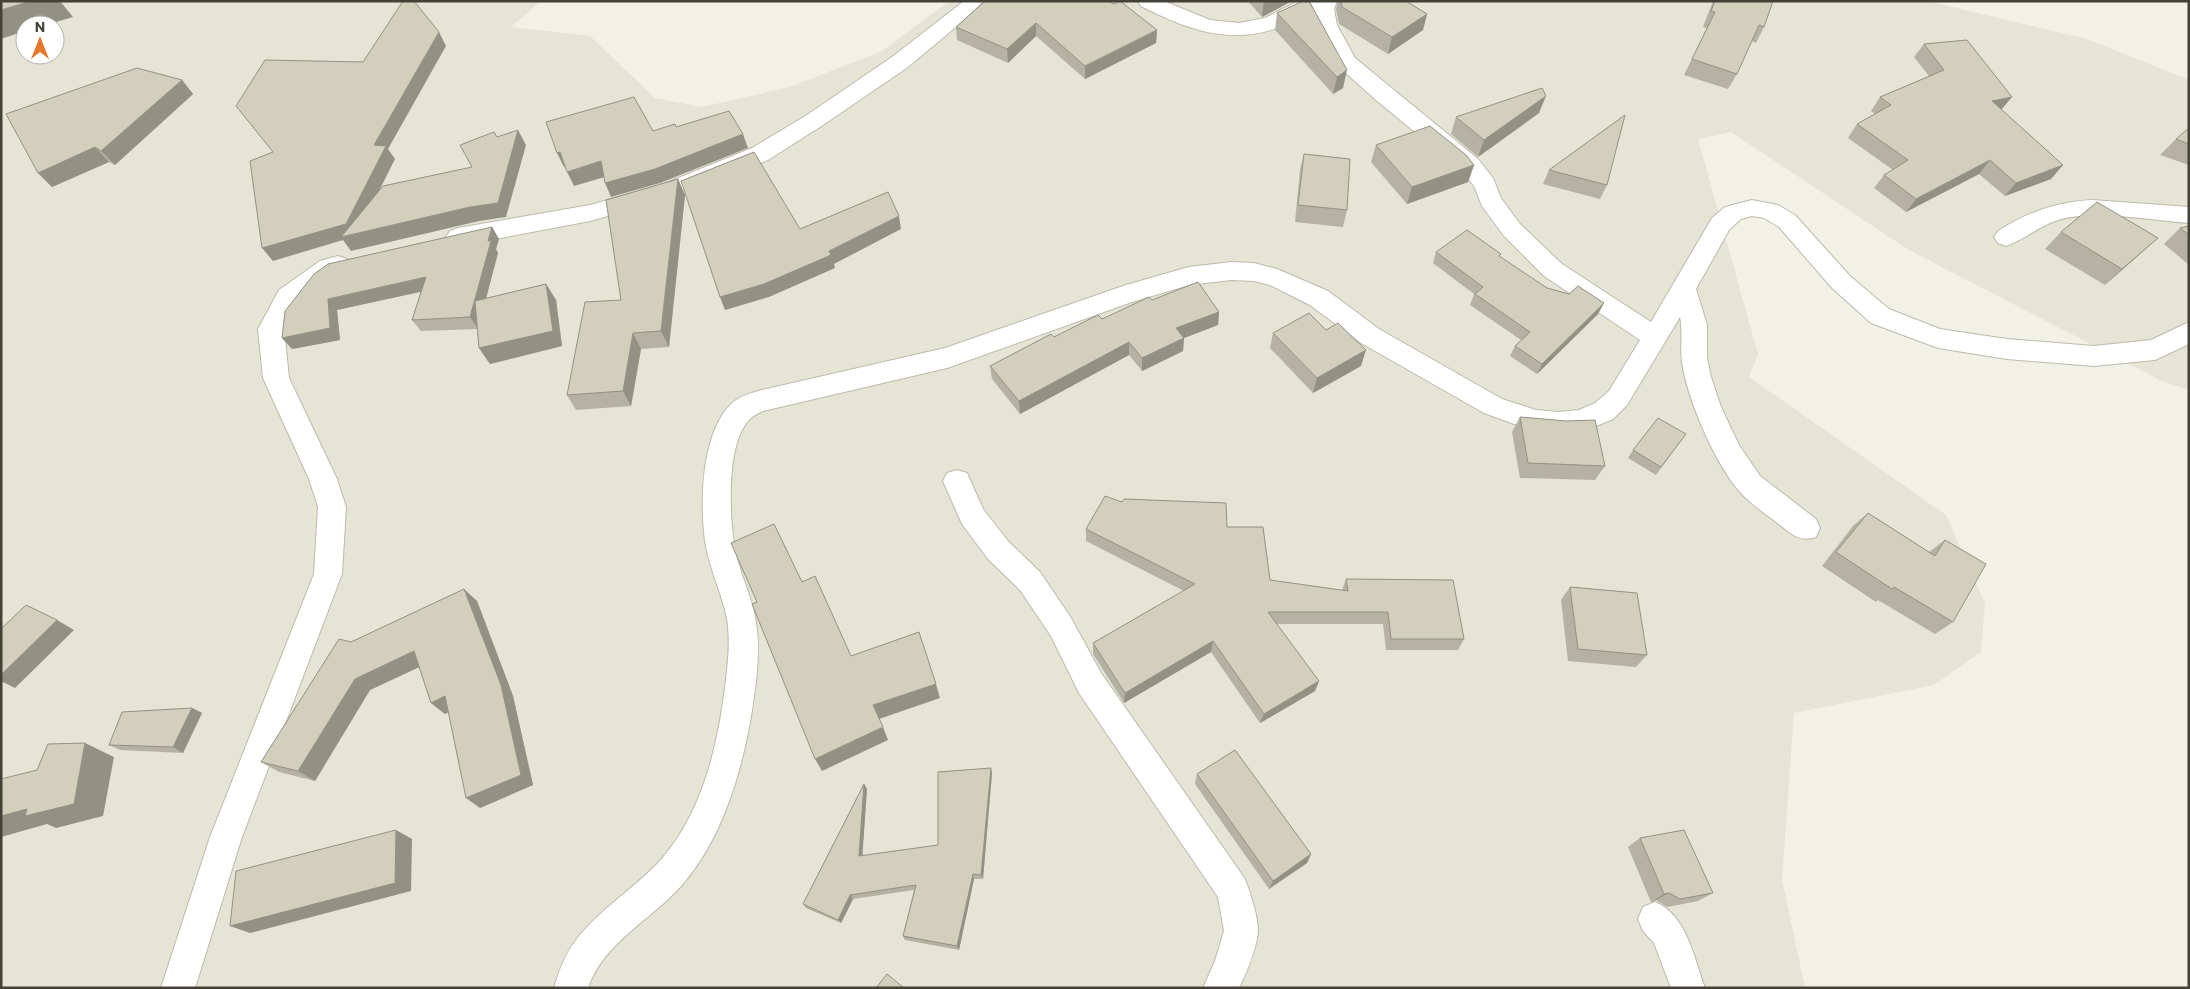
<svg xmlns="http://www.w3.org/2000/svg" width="2190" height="989" viewBox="0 0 2190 989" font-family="Commissioner,sans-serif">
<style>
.residential{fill:#e5e4d5;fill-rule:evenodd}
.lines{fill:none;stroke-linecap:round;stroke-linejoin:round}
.minor-casing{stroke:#bcbbaa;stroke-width:2}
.minor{fill:#fff;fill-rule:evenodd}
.wall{fill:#b5b2a3}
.shaded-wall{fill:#939184}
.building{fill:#d2cfbd;stroke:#939184}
</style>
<rect width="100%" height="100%" fill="#f1f1e6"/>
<!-- residential -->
<path class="residential" d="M 1,1 L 541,1 L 511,27 L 590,36 L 655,98 L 702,107 L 790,87 L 882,51 L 949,1 L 1927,1 L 2087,39 L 2189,80 L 2189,390 L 2162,381 L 1909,250 L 1731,132 L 1698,139 L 1758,354 L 1749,377 L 1946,515 L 1985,603 L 1981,652 L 1934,685 L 1794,713 L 1782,879 L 1805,988 L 1,988 ZM 25,25 L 55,25 L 55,55 L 25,55 Z"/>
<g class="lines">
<defs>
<g id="minor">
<path d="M 964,1 L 987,1 L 908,67 L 823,125 L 768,160 L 676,197 L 590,221 L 458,246 L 450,243 L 446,237 L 450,231 L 458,228 L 590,205 L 661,185 L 752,148 L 807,115 L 892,57 Z"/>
<path d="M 1138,1 L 1164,1 L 1210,20 L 1239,23 L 1265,18 L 1298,1 L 1337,1 L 1334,9 L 1337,25 L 1355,58 L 1478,159 L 1493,178 L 1501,198 L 1520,224 L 1562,264 L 1651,322 L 1712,218 L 1725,207 L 1752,200 L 1778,205 L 1795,215 L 1850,276 L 1889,309 L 1940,329 L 2007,339 L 2094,346 L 2151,340 L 2189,322 L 2189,344 L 2155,360 L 2094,366 L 2007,359 L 1938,348 L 1871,323 L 1832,288 L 1779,227 L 1764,218 L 1752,216 L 1741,219 L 1729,230 L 1696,289 L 1707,325 L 1707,358 L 1711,377 L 1721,407 L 1739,445 L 1760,476 L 1816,519 L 1820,528 L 1816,537 C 1798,543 1790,532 1776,522 C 1764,513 1751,504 1741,493 C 1716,466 1687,399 1682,362 C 1680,347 1683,332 1680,317 L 1627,405 L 1613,419 L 1582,432 L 1559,434 L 1536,432 L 1484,413 L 1361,343 L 1310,305 L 1270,285 L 1254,281 L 1231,280 L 1189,285 L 1132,302 L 947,368 L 763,411 C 759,413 754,415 750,419 C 725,442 729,523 736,554 C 741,577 753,599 756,623 C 759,639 758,656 757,672 C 750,742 730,831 681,886 C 651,920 603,943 588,988 L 554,988 C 559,971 565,954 576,940 C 599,910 632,890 658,863 C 705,812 720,737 727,670 C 729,652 730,632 726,614 C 720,589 709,567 705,541 C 700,503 701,434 731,404 C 738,397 749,394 758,391 L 945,348 L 1126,285 L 1189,267 L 1231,262 L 1254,263 L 1277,269 L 1328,291 L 1379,329 L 1502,399 L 1536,410 L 1559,412 L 1579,410 L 1595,403 L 1609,391 L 1640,340 L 1544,276 L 1504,236 L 1482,206 L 1474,186 L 1462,171 L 1376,100 L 1339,67 L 1317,25 L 1314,9 C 1303,15 1292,23 1280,27 C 1230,46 1186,29 1141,6 Z"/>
<path d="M 2092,200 L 2189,207 L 2189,223 C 2152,220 2093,209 2058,220 C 2039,226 2024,240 2006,246 L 1998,243 L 1994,237 L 1998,231 C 2028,212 2056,202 2092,200 Z"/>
<path d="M 338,256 L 347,259 L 350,265 L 347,271 L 336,274 L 297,303 L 284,329 L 289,378 L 337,479 L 346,507 L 342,574 L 242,837 L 195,988 L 161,988 L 210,837 L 314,574 L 318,507 L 309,479 L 263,378 L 258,329 L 279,290 L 320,261 Z"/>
<path d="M 957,470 L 967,473 L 983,509 L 1008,541 L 1040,572 L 1071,618 L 1101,673 L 1245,879 C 1250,892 1259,919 1258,932 C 1256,951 1247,971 1239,988 L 1203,988 L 1215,961 L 1224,931 L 1218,897 L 1079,693 L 1051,636 L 1020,590 L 988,559 L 962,524 L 943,481 L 947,473 Z"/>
<path d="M 1655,902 C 1687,915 1694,958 1705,988 L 1671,988 L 1654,943 L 1643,931 L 1638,919 L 1643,907 Z"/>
</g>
</defs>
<!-- minor casing -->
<use href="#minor" class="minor-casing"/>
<!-- minor -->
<use href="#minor" class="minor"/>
</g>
<!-- wall -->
<g class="wall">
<path d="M 1248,1 L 1292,1 L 1262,17 Z"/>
<path d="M 1303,1 L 1343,88 L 1333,94 L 1275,30 L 1277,13 Z"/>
<path d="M 1338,1 L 1406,1 L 1427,14 L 1423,30 L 1388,54 L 1339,24 L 1336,9 Z"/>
<path d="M 1713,1 L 1773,1 L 1764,27 L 1756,43 L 1751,41 L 1737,74 L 1728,89 L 1684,75 L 1707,28 L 1703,27 Z"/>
<path d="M 983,2 L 1157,30 L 1156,43 L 1085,79 L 1036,36 L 1008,63 L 957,40 L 956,27 Z"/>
<path d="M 1924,44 L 2001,110 L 2063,165 L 2051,179 L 2005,196 L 1979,174 L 1906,212 L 1874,188 L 1884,175 L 1893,170 L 1848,138 L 1857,124 L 1875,114 L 1871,111 L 1880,97 L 1929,76 L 1914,57 Z"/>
<path d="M 182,80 L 193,94 L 115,165 L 109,162 L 52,187 L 38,173 Z"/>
<path d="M 1539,113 L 1478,157 L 1451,134 L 1456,117 Z"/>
<path d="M 2189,128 L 2189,165 L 2160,155 L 2176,139 Z"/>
<path d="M 1376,145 L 1474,165 L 1468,182 L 1407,204 L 1371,162 Z"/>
<path d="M 1304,154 L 1347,210 L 1343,227 L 1295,222 L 1300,170 Z"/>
<path d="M 1549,170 L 1607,185 L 1600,199 L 1543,184 Z"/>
<path d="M 678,179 L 685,195 L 669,347 L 641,349 L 631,406 L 576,410 L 567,395 L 621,300 Z"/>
<path d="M 2189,226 L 2189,265 L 2164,244 L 2180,228 Z"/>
<path d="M 492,227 L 499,239 L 496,249 L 498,253 L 486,298 L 546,284 L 556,300 L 562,346 L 490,364 L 479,348 L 477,329 L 421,331 L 412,320 L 421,291 L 337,310 L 340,340 L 292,349 L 282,338 Z"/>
<path d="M 2061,232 L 2158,238 L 2105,285 L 2045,249 Z"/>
<path d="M 1436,252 L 1500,257 L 1547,288 L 1604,303 L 1598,314 L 1537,374 L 1510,356 L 1515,346 L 1521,340 L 1470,305 L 1474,294 L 1433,263 Z"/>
<path d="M 1152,300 L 1219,312 L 1218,325 L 1184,338 L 1183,351 L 1142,371 L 1129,355 L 1020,414 L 992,379 L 990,366 L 1054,337 Z"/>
<path d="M 1273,333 L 1361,366 L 1313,393 L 1270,348 Z"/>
<path d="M 1520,417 L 1605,466 L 1595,480 L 1520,478 L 1512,432 Z"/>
<path d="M 1686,434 L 1656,475 L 1628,458 L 1633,450 Z"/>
<path d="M 1122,502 L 1227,527 L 1270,580 L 1342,590 L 1346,579 L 1464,639 L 1458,650 L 1386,650 L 1383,624 L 1276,624 L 1319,681 L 1315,691 L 1260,723 L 1211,652 L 1124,703 L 1093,654 L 1093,643 L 1184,591 L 1086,541 L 1086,529 Z"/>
<path d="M 1868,513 L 1929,552 L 1945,540 L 1953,622 L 1935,634 L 1878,600 L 1876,602 L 1822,566 L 1853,526 Z"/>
<path d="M 1570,587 L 1647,655 L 1636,667 L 1568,661 L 1561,600 Z"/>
<path d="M 477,601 L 513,696 L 533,785 L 480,808 L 448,712 L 445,714 L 431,703 L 419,667 L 370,690 L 315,781 L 279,772 L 261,762 L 351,642 Z"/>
<path d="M 192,708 L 202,713 L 183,753 L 120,750 L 109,745 Z"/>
<path d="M 992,773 L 983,879 L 974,879 L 959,950 L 905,940 L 903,936 L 914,890 L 853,899 L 841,923 L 806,908 L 803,904 L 864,784 L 867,789 L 862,856 L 938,845 Z"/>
<path d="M 1197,774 L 1311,854 L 1307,863 L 1269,889 L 1195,784 Z"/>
<path d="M 1640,838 L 1713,893 L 1698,901 L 1667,907 L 1656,900 L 1651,902 L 1628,847 Z"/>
</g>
<!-- shaded-wall -->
<g class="shaded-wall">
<path d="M 31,1 L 60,1 L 73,17 L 46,25 L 25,25 L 25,31 L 1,39 L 1,10 Z"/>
<path d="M 1264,1 L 1292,1 L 1262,17 Z"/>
<path d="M 1427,14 L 1423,30 L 1388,54 L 1392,37 Z"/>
<path d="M 1036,23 L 1036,36 L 1008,63 L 1007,49 Z"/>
<path d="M 1157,30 L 1156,43 L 1085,79 L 1085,66 Z"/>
<path d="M 439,32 L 446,46 L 388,149 L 395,159 L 358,233 L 470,207 L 518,130 L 526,145 L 506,217 L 479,221 L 351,251 L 343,240 L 273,261 L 262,248 L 374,145 Z"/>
<path d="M 1347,70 L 1343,88 L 1333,94 L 1337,77 Z"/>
<path d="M 182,80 L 193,94 L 115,165 L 101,151 Z"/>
<path d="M 1546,96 L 1539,113 L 1478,157 L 1484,140 Z"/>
<path d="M 2012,97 L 2001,110 L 1992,101 Z"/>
<path d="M 743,134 L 748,148 L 660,183 L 611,197 L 605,183 Z"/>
<path d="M 95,147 L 109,162 L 52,187 L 38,173 Z"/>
<path d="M 560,152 L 567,166 L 564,167 L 557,153 Z"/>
<path d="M 1990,160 L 1979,174 L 1906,212 L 1916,199 Z"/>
<path d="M 601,161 L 608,176 L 574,186 L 567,172 Z"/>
<path d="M 1474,165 L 1468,182 L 1407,204 L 1412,187 Z"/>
<path d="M 2063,165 L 2051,179 L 2005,196 L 2016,183 Z"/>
<path d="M 678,179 L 685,195 L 669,347 L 661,331 Z"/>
<path d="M 899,216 L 901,229 L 834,264 L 835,268 L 769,297 L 725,310 L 720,297 L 829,251 Z"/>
<path d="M 492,227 L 499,239 L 496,249 L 498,253 L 478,329 L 470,317 Z"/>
<path d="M 2158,238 L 2140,254 L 2105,285 L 2122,269 Z"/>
<path d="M 426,277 L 434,289 L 337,310 L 340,340 L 292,349 L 282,338 L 328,299 Z"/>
<path d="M 546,284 L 556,300 L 562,346 L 490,364 L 479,348 Z"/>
<path d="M 1604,303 L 1598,314 L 1537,374 L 1542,364 Z"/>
<path d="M 1219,312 L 1218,325 L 1184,338 L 1183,351 L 1142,371 L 1142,358 L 1176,328 Z"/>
<path d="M 633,333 L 641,349 L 631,406 L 623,391 Z"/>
<path d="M 1129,342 L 1129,355 L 1020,414 L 1019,401 Z"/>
<path d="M 1366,350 L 1361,366 L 1313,393 L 1317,378 Z"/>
<path d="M 464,589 L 477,601 L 513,696 L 533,785 L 480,808 L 466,798 Z"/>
<path d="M 57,620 L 74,630 L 15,688 L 1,681 L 1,675 Z"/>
<path d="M 1213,641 L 1211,652 L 1124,703 L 1125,693 Z"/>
<path d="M 414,651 L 428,663 L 370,690 L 315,781 L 298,771 L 355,679 Z"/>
<path d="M 1319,681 L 1315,691 L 1260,723 L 1264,714 Z"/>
<path d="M 936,684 L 940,698 L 879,719 L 873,705 Z"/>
<path d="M 445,696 L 459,707 L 445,714 L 431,703 Z"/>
<path d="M 192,708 L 202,713 L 183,753 L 173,747 Z"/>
<path d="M 883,727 L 888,740 L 822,771 L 815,759 Z"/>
<path d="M 85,743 L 114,757 L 103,816 L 56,828 L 47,824 L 1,837 L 1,816 Z"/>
<path d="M 991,768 L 992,773 L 983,879 L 981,875 Z"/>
<path d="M 864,784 L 867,789 L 862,861 L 859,856 Z"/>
<path d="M 396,830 L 412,839 L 411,891 L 250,933 L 230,926 Z"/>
<path d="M 1311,854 L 1307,863 L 1269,889 L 1273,881 Z"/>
<path d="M 973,874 L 974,879 L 959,950 L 957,946 Z"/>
<path d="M 1669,893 L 1656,900 L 1651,902 L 1664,894 Z"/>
<path d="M 850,895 L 853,899 L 841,923 L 838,920 Z"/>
</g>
<!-- building -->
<g class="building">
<path d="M 1,1 L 31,1 L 1,10 Z"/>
<path d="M 403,1 L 414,1 L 439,32 L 374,145 L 386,146 L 346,224 L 262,248 L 250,161 L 273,152 L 236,106 L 265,60 L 363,62 Z"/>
<path d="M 985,1 L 1108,1 L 1114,4 L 1120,1 L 1157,30 L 1085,66 L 1036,23 L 1007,49 L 956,27 Z"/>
<path d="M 1303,1 L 1309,1 L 1347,70 L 1337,77 L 1277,13 Z"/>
<path d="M 1341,1 L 1406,1 L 1427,14 L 1392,37 L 1342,7 Z"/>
<path d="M 1715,1 L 1773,1 L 1764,27 L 1759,25 L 1737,74 L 1692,59 L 1715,12 L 1711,11 Z"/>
<path d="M 1967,40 L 2012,97 L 1992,101 L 2063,165 L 2016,183 L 1990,160 L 1916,199 L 1884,175 L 1908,160 L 1857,124 L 1891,105 L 1880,97 L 1944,70 L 1924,44 Z"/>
<path d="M 137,68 L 182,80 L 101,151 L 95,147 L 38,173 L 6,114 Z"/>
<path d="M 1542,88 L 1546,96 L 1484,140 L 1456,117 Z"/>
<path d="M 634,97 L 653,131 L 675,124 L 676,127 L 729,111 L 743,134 L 655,169 L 605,183 L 601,161 L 567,172 L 560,152 L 557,153 L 546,122 Z"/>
<path d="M 1625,115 L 1607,185 L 1549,170 Z"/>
<path d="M 1430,126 L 1466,155 L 1474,165 L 1412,187 L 1376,145 Z"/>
<path d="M 2189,128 L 2189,144 L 2176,139 Z"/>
<path d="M 518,130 L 498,203 L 470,207 L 341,237 L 383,186 L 472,167 L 460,145 L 494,132 L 497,137 Z"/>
<path d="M 754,152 L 800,229 L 888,192 L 899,216 L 829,251 L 831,255 L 764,284 L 720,297 L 681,181 Z"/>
<path d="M 1304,154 L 1350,159 L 1347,210 L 1298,205 Z"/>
<path d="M 678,179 L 661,331 L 633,333 L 623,391 L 567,395 L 585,302 L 621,300 L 606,200 Z"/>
<path d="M 2097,202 L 2158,238 L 2122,269 L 2061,232 Z"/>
<path d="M 2189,226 L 2189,235 L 2180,228 Z"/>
<path d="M 492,227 L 488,241 L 491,241 L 470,317 L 412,320 L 426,277 L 328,299 L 330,328 L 282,338 L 285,311 L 314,274 L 328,264 Z"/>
<path d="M 1467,230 L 1501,254 L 1499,256 L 1547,288 L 1569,294 L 1578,286 L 1604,303 L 1542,364 L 1515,346 L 1530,332 L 1475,294 L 1483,287 L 1436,252 Z"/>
<path d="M 1198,282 L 1219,312 L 1176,328 L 1184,338 L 1142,358 L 1129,342 L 1019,401 L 990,366 L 1051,334 L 1054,337 L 1098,315 L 1102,319 L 1149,297 L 1152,300 Z"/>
<path d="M 546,284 L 553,331 L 479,348 L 475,301 Z"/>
<path d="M 1309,313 L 1326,330 L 1338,323 L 1366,350 L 1317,378 L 1273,333 Z"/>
<path d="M 1520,417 L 1567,421 L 1595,420 L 1605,466 L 1528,463 Z"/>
<path d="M 1658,418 L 1686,434 L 1661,467 L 1633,450 Z"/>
<path d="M 1105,496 L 1122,502 L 1124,499 L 1226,503 L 1227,527 L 1263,527 L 1270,580 L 1348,591 L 1346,579 L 1453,580 L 1464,639 L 1391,639 L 1388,612 L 1268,612 L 1319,681 L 1264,714 L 1213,641 L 1125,693 L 1093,643 L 1195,584 L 1086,529 Z"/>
<path d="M 1868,513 L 1935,556 L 1945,540 L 1986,564 L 1953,622 L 1894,587 L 1892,589 L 1836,552 Z"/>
<path d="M 774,524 L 802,582 L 815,576 L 851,656 L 919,632 L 936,684 L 873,705 L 883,727 L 815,759 L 752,604 L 757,602 L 731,543 Z"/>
<path d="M 1570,587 L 1637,593 L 1647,655 L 1578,649 Z"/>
<path d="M 464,589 L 501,685 L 521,775 L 466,798 L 445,696 L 431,703 L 414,651 L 355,679 L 298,771 L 261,762 L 339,639 L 351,642 Z"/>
<path d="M 26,605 L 57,620 L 1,675 L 1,629 Z"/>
<path d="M 192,708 L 173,747 L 109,745 L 122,712 Z"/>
<path d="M 85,743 L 74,804 L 25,816 L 27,809 L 1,816 L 1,779 L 37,770 L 48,744 Z"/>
<path d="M 1235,750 L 1311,854 L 1273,881 L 1197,774 Z"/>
<path d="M 991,768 L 981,875 L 973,874 L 957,946 L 903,936 L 916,885 L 850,895 L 838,920 L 803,904 L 864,784 L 859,856 L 938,845 L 938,772 Z"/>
<path d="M 396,830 L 395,883 L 230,926 L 236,871 Z"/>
<path d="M 1684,830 L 1713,893 L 1680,899 L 1669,893 L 1664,894 L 1640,838 Z"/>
<path d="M 887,974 L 904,988 L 876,988 Z"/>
</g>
<!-- border -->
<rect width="2190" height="989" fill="none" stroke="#444236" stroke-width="5"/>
<!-- north arrow -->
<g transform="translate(40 40)"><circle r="24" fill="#ffffff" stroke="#b4b3af"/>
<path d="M0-4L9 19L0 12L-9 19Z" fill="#e67829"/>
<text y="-8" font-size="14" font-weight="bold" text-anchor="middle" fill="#444236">N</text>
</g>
</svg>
